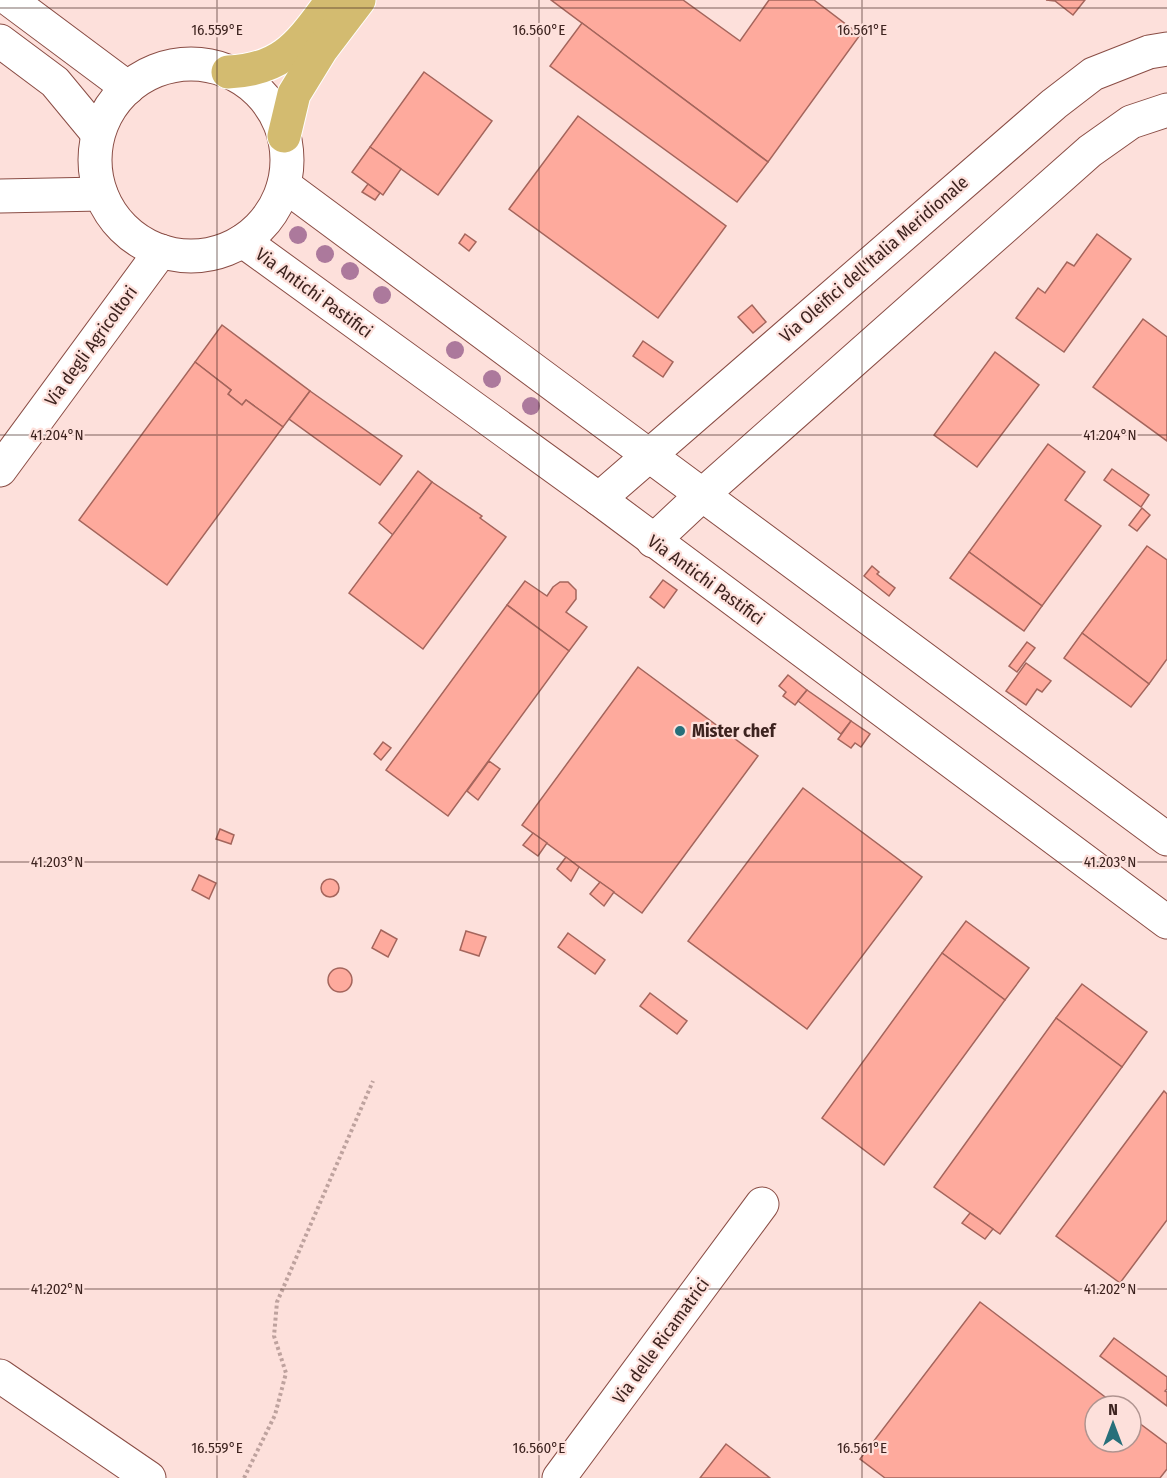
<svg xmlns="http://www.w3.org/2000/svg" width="1167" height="1478" viewBox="0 0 1167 1478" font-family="'Fira Sans Condensed',sans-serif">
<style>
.building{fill:#feaa9d;stroke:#a4655c;stroke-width:1.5}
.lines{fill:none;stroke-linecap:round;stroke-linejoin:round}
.minor-casing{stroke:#8a4d45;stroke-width:35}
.major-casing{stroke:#fff;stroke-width:35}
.path{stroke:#bea29e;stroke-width:4;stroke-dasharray:3 3;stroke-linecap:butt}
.minor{stroke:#fff;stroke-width:33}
.major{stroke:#d3bb70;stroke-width:33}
.tree{fill:#ac799c}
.ticks{fill:none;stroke:#3d231f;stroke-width:1.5;stroke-opacity:0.45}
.poi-dot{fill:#276f7a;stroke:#fde0db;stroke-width:2}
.labels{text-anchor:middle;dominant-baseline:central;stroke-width:4.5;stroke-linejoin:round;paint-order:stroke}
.street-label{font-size:18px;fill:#3d231f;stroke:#fde0db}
.poi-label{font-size:18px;font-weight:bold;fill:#3d231f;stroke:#fde0db;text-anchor:start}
.ticks-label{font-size:15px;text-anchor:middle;fill:#3d231f;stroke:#fde0db;stroke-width:4.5;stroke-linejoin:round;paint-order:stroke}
</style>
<rect width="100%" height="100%" fill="#fde0db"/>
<!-- building -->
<g class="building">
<path d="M 551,0 L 683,0 L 740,41 L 769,0 L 814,0 L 860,35 L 768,162 Z"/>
<path d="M 1046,0 L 1085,0 L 1073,15 L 1055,1 Z"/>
<path d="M 582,23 L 768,162 L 737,202 L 550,66 Z"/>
<path d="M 424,72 L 492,121 L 438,195 L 370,147 Z"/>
<path d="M 578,116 L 726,226 L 658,318 L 509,209 Z"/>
<path d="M 370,147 L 401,169 L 383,195 L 352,172 Z"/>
<path d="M 368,184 L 380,193 L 375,200 L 362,192 Z"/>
<path d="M 465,234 L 476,242 L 469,251 L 459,243 Z"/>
<path d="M 1097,234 L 1131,259 L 1064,352 L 1016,318 L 1038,288 L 1045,293 L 1067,262 L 1074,266 Z"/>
<path d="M 752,305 L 766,322 L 753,333 L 738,317 Z"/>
<path d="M 1143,319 L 1167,337 L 1167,441 L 1093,387 Z"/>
<path d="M 222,325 L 310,391 L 283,427 L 246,400 L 242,405 L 228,394 L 231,390 L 195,362 Z"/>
<path d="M 643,341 L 673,362 L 663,377 L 633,356 Z"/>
<path d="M 995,352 L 1039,385 L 977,467 L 934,435 Z"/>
<path d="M 195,362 L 231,390 L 228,394 L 242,405 L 246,400 L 283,427 L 167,585 L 79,520 Z"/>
<path d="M 310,391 L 402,456 L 380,485 L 289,419 Z"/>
<path d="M 1048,444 L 1085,472 L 1065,500 L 1101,526 L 1042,606 L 969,552 Z"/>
<path d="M 1112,469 L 1149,495 L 1141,507 L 1104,480 Z"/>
<path d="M 418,471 L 432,482 L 393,535 L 379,523 Z"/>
<path d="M 432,482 L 482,516 L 480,518 L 506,537 L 423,649 L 349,593 Z"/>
<path d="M 1142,508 L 1150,515 L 1137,531 L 1129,525 Z"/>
<path d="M 1147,546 L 1167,560 L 1167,659 L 1149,684 L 1082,633 Z"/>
<path d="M 969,552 L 1042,606 L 1024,631 L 950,578 Z"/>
<path d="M 872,566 L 879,572 L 877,574 L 895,588 L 889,596 L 864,576 Z"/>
<path d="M 663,580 L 677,590 L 664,608 L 650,597 Z"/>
<path d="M 525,581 L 547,596 L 553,587 L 560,582 L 568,582 L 576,590 L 576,599 L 566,612 L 587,627 L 569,651 L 507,605 Z"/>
<path d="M 507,605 L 569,651 L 448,816 L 386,770 Z"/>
<path d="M 1082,633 L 1149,684 L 1131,707 L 1064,658 Z"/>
<path d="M 1027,642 L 1035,648 L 1017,672 L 1009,666 Z"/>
<path d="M 1026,663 L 1051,681 L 1042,692 L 1037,689 L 1026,705 L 1006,691 Z"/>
<path d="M 638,667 L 758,756 L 642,913 L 522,825 Z"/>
<path d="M 788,675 L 807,690 L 795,705 L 783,696 L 786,692 L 779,686 Z"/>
<path d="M 807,690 L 851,721 L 841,734 L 798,701 Z"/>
<path d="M 851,721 L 870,734 L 861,747 L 855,743 L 851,748 L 838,739 Z"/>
<path d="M 383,742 L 391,748 L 381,760 L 374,754 Z"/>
<path d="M 489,761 L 500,769 L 478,800 L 467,791 Z"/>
<path d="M 803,788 L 922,877 L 807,1029 L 688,941 Z"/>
<path d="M 220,829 L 234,835 L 231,844 L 216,839 Z"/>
<path d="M 533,833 L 547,843 L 538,856 L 523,845 Z"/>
<path d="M 566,857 L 579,867 L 571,881 L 557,869 Z"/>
<path d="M 199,875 L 216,883 L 209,899 L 192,890 Z"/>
<circle cx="330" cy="888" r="9"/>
<path d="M 600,882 L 614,892 L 604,906 L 590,894 Z"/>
<path d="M 966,921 L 1029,968 L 1005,1000 L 942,953 Z"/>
<path d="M 381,930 L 397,939 L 388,957 L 372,948 Z"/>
<path d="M 466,931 L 486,937 L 479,956 L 460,950 Z"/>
<path d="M 568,933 L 605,960 L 595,974 L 558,947 Z"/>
<path d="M 942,953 L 1005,1000 L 884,1165 L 822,1118 Z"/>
<circle cx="340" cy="980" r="12"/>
<path d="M 1082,984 L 1147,1032 L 1122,1067 L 1056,1018 Z"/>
<path d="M 650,993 L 687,1021 L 677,1034 L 640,1006 Z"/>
<path d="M 1056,1018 L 1122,1067 L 1000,1234 L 934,1187 Z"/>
<path d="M 1164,1091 L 1167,1094 L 1167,1220 L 1120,1283 L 1056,1236 Z"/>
<path d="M 970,1213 L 993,1229 L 985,1239 L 962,1223 Z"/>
<path d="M 980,1302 L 1117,1406 L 1095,1406 L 1095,1442 L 1131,1442 L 1131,1417 L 1167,1444 L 1167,1469 L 1160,1478 L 885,1478 L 860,1459 Z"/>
<path d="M 1114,1338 L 1167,1377 L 1167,1389 L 1165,1391 L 1167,1392 L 1167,1406 L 1100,1356 Z"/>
<path d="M 726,1444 L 770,1478 L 700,1478 Z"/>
</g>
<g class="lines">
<defs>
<g id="minor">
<path d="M 10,0 L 128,88"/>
<path d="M 0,41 L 55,82 L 98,134"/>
<circle cx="191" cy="160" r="96"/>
<path d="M 284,185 L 1167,839"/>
<path d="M 0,196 L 101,194"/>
<path d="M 243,241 L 599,499 L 1167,922"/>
<path d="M 0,470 L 161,251"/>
<path d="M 599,499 L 1054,104 L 1093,74 L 1149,52 L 1167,49"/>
<path d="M 653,541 L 702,495 L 1090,151 L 1131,122 L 1167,110"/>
<path d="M 0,1376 L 149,1478"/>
<path d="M 559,1478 L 762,1204"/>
</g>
<g id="major">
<path d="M 228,72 C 279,70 297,48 325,10"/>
<path d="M 284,136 L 294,94 L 321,50 L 359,0"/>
</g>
</defs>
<!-- minor casing -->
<use href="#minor" class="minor-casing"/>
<!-- major casing -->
<use href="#major" class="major-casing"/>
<!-- path -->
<path class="path" d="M 244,1478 L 275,1415 L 286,1373 L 274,1336 L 277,1302 L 373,1081"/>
<!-- minor -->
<use href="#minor" class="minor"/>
<!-- major -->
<use href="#major" class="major"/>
</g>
<!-- trees -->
<g class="tree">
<circle cx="298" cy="235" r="9"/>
<circle cx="325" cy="254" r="9"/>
<circle cx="350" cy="271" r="9"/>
<circle cx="382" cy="295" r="9"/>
<circle cx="455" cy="350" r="9"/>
<circle cx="492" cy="379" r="9"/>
<circle cx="531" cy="406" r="9"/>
</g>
<!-- ticks -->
<path class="ticks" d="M 217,0 L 217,1478M 539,0 L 539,1478M 862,0 L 862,1478M 0,8 L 1167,8M 0,435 L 1167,435M 0,862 L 1167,862M 0,1289 L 1167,1289"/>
<!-- markers -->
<circle class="poi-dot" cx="680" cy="731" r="6"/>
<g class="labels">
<!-- street labels -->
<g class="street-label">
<text transform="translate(874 259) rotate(-41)">Via Oleifici dell'Italia Meridionale</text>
<text transform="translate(314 293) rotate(36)">Via Antichi Pastifici</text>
<text transform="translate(91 346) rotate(-54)">Via degli Agricoltori</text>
<text transform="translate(706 580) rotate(36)">Via Antichi Pastifici</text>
<text transform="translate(661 1341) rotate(-54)">Via delle Ricamatrici</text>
</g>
<!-- poi labels -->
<g class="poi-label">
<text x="692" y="731">Mister chef</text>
</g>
</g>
<g class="ticks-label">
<text x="217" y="35">16.559°E</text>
<text x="539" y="35">16.560°E</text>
<text x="862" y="35">16.561°E</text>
<text x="57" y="440">41.204°N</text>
<text x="1110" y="440">41.204°N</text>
<text x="57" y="867">41.203°N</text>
<text x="1110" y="867">41.203°N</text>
<text x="57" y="1294">41.202°N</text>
<text x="1110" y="1294">41.202°N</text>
<text x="217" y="1453">16.559°E</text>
<text x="539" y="1453">16.560°E</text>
<text x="862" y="1453">16.561°E</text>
</g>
<!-- north arrow -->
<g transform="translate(1113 1424)"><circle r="28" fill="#fde0db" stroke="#b09490" stroke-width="1.5"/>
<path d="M0-4.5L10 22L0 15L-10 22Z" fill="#276f7a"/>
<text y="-9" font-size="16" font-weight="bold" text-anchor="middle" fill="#3d231f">N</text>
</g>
</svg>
